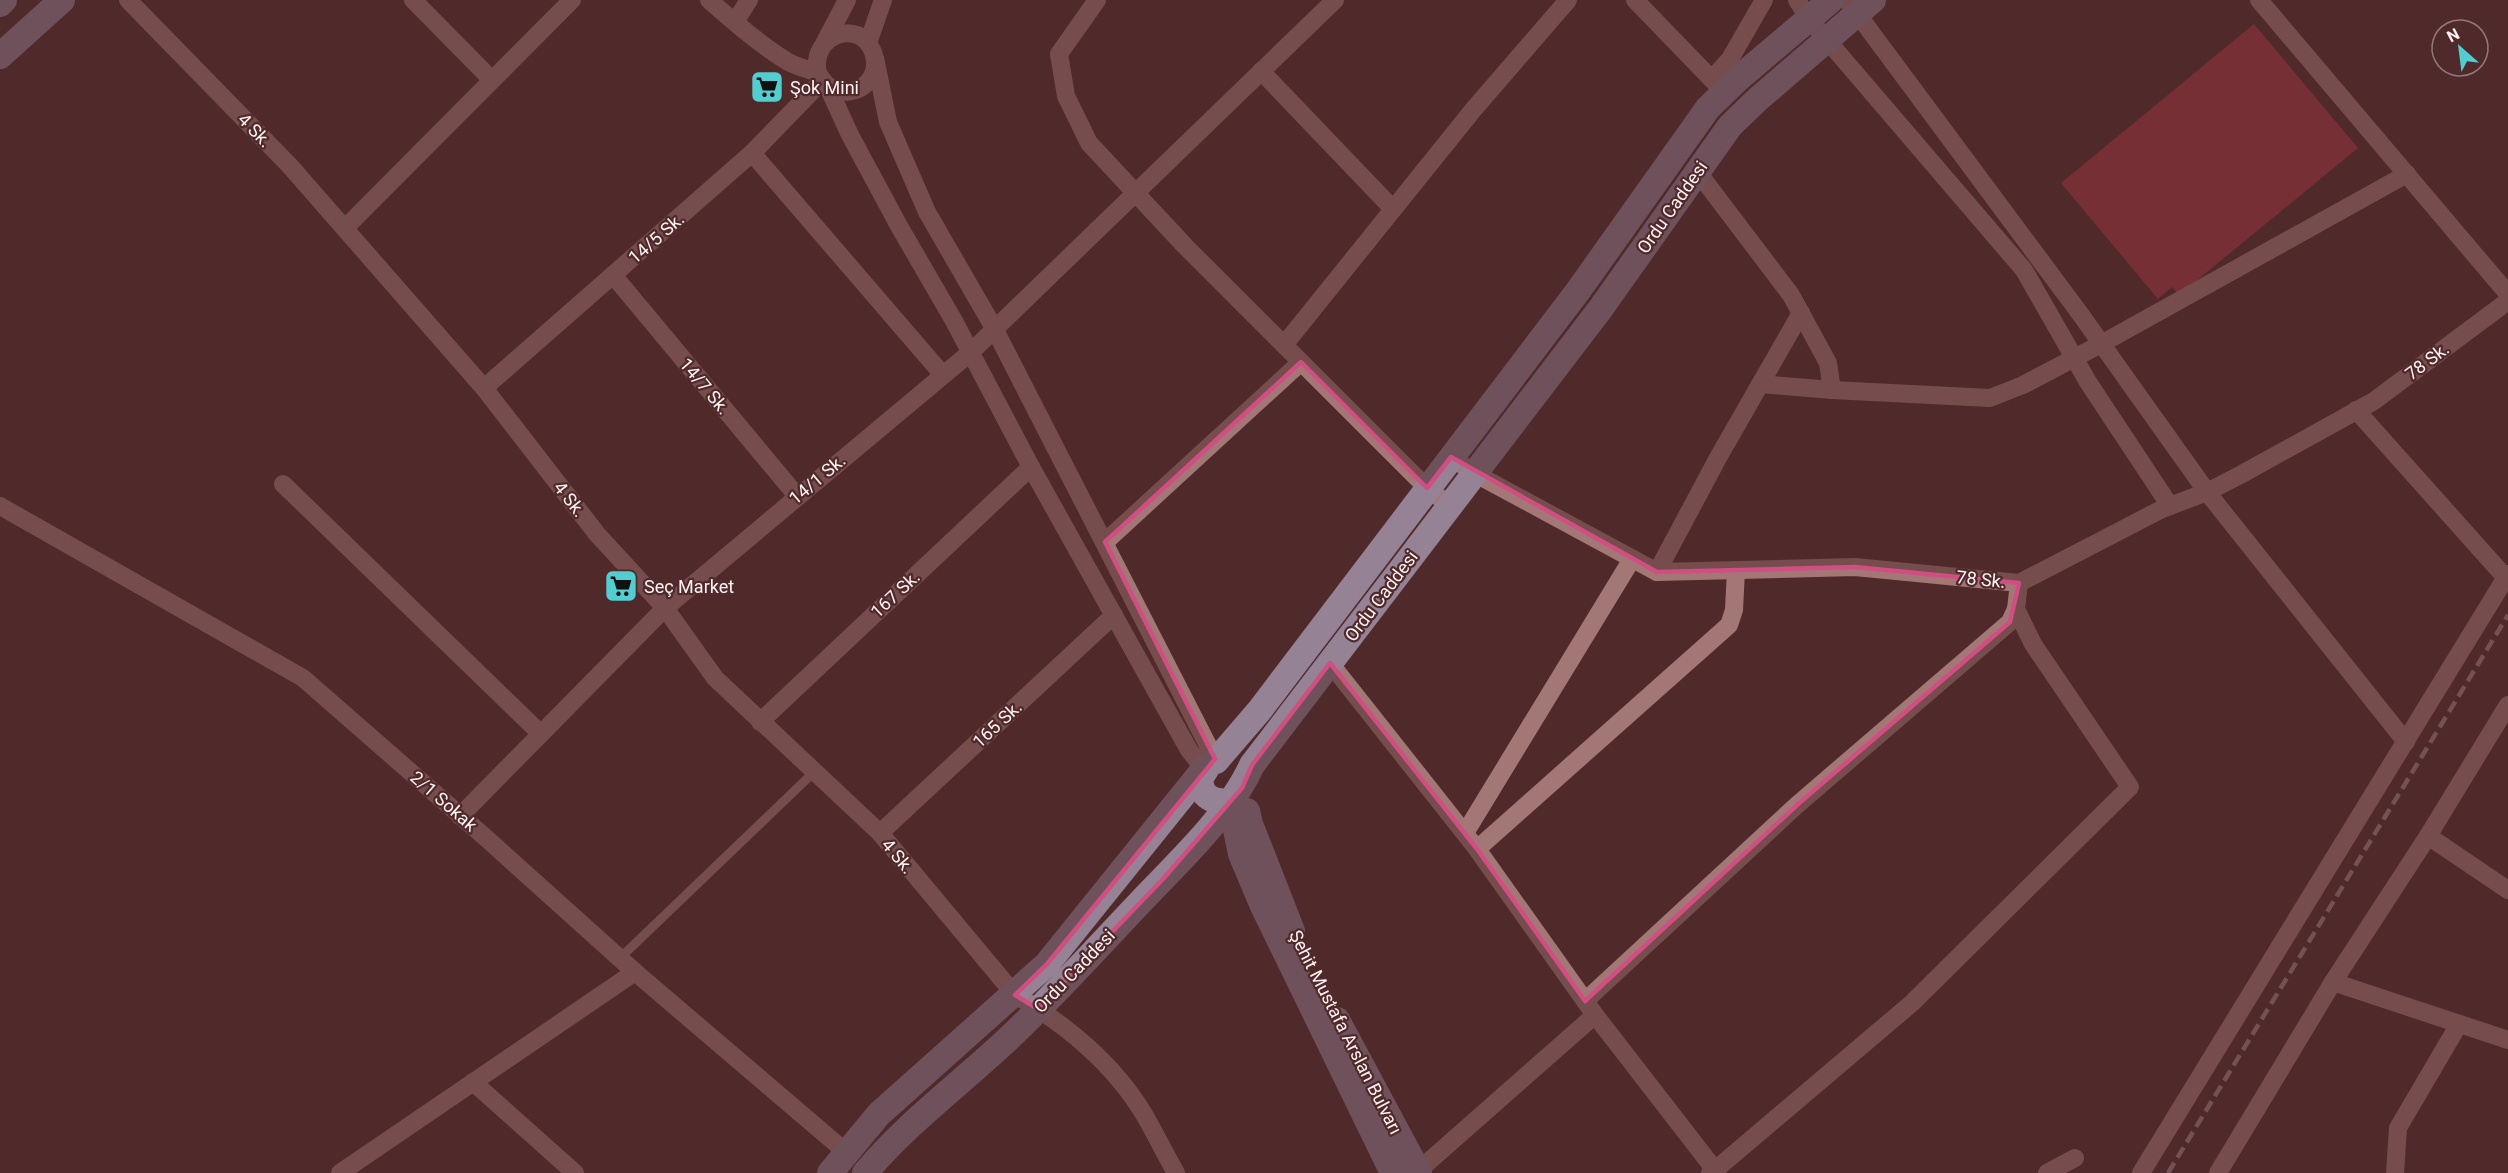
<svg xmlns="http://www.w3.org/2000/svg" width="2508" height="1173" viewBox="0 0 2508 1173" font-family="Roboto,sans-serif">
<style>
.building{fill:#a43542}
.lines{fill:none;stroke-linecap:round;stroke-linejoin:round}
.service{stroke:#a47777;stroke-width:9}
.minor{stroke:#a47777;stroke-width:18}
.secondary{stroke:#958294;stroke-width:26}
.rail{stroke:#9e8485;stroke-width:4.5;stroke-dasharray:12 6;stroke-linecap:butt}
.marked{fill:none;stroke:#d04e81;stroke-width:4.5;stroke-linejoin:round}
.labels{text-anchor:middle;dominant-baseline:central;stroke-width:4.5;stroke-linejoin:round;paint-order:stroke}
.poi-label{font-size:18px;fill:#fcf2f2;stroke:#50292b;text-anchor:start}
.street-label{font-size:18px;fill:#fcf2f2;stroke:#50292b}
</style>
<rect width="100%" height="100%" fill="#50292b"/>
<!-- building -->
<path class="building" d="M 2254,24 L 2358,148 L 2179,295 L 2172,287 L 2158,299 L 2061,183 Z"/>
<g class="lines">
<!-- service -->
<path class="service" d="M 619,959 L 813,773"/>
<!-- minor -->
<g class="minor">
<path d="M 128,0 L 290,166 L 484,388 L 597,534 L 665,608 L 715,678 L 880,833 L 1015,995 C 1066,1024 1115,1065 1145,1116 C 1156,1135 1165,1154 1176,1173"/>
<path d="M 413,0 L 492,80"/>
<path d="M 709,0 C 733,21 758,43 785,60 C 794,66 805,68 815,72 C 821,75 822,81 827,85 C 839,95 857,94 868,82 C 875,74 877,63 873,52 C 860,17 809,35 818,73"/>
<path d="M 1097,0 L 1059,54 L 1066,96 L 1089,143 L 1185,246 L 1427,488 L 1449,505"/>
<path d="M 1635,0 L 1724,92"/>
<path d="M 1797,0 L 1809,19 L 2024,270 L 2088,382 L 2170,506"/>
<path d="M 1847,0 L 2081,315 L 2207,492 L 2406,742"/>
<path d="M 2259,0 L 2508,294"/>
<path d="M 735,22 L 749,0"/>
<path d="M 825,42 L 847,0"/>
<path d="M 868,43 L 883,0"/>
<path d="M 875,58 L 888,122 L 927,212 L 994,328 L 1216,761"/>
<path d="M 1261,71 L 1393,209"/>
<path d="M 1712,79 L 1730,59 L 1764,0"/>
<path d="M 828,87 L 850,135 L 899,226 L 954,321 L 1031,467 L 1189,750 L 1204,769"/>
<path d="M 752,153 L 943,375"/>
<path d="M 1697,171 L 1791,295 L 1828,363 L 1832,390"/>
<path d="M 345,228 L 572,0"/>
<path d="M 613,275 L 797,496"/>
<path d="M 1284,345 L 1473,110 L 1568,0"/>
<path d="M 1760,384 L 1832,390 L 1990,398 L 2023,385 L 2101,344 L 2407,174"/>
<path d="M 484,388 L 752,153 L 822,81"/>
<path d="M 2356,410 L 2506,578"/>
<path d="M 1451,457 L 1474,473 L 1657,572 L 1855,567 L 2019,583 L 2162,509 L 2207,492 L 2242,474 L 2374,401 L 2508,301"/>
<path d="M 283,484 L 541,734"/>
<path d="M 0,506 L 303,678 L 486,838 L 635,972 L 847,1153"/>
<path d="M 1105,542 L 1301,362"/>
<path d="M 1657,572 L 1719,456 L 1801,313"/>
<path d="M 1330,663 L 1477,849 L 1595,1015 L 1715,1170 L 1710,1173"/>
<path d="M 760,722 L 1031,467"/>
<path d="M 460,816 L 665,608 L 971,352 L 1335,0"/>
<path d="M 880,833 L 1114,615"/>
<path d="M 1465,833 L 1632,559"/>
<path d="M 2428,836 L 2508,890"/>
<path d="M 1477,849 L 1729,625 L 1734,610 L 1736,570"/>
<path d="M 2333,982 L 2508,1040"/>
<path d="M 1585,1001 L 1797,805 L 2010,622 L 2016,609"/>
<path d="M 473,1082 L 575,1173"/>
<path d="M 1418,1171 L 1595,1015"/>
<path d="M 340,1173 L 635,972"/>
<path d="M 1718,1173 L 1715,1170 L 1912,1003 L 2130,787 L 2033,644 L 2016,609 L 2019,583"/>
<path d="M 2047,1173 L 2075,1158"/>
<path d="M 2141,1173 L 2508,574"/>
<path d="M 2218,1173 L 2333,982 L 2428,836 L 2508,705"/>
<path d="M 2395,1173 L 2398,1128 L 2459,1024"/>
</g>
<!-- secondary -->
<g class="secondary">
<path d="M 0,4 L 4,0"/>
<path d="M 0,56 L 62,0"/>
<path d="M 1216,761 L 1259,711 L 1578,291 L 1708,108 L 1739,78 L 1831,0"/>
<path d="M 1208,766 L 1200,779 C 1201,797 1213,803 1230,801 L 1241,854 L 1262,904 L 1393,1173"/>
<path d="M 1247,811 L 1250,824 L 1292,931"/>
<path d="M 1337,1020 L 1419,1173"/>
<path d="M 830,1173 L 879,1114 L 1047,964 L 1204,769"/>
<path d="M 865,1173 C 907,1123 960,1084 1008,1039 C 1057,993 1103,941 1150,892 C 1186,855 1231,811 1252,765 L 1601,308 L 1730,126 L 1758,99 L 1873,0"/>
</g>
<!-- rail -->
<path class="rail" d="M 2168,1173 L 2508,615"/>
</g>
<!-- marked area -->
<path d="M0 0H2508V1173H0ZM 1301,362 L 1427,488 L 1451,457 L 1657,572 L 1855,567 L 2019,583 L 2010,622 L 1797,805 L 1585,1001 L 1477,849 L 1330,663 L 1252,765 L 1242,788 L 1163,879 L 1038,1009 L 1015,995 L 1047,964 L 1215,759 L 1105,542 Z" fill="#50292b" fill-opacity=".55" fill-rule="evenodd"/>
<path class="marked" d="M 1301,362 L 1427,488 L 1451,457 L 1657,572 L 1855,567 L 2019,583 L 2010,622 L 1797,805 L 1585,1001 L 1477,849 L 1330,663 L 1252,765 L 1242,788 L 1163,879 L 1038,1009 L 1015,995 L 1047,964 L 1215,759 L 1105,542 Z"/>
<!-- icons -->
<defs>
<symbol id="supermarket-square" viewBox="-11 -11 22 22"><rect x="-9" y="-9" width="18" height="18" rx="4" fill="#52cdd0" stroke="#50292b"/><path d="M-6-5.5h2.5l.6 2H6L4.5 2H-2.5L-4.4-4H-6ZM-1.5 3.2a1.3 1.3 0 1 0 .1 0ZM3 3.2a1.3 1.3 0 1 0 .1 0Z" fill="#111"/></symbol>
</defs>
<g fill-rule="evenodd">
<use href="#supermarket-square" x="748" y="68" width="38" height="38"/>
<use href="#supermarket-square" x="602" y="567" width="38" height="38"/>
</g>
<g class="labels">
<!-- poi labels -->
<g class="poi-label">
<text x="790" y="87">Şok Mini</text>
<text x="644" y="586">Seç Market</text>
</g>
<!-- street labels -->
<g class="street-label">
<text transform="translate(255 130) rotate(46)">4 Sk.</text>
<text transform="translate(1672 207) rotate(-55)">Ordu Caddesi</text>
<text transform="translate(656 238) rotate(-41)">14/5 Sk.</text>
<text transform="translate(2427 361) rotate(-37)">78 Sk.</text>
<text transform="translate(705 386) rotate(50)">14/7 Sk.</text>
<text transform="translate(817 479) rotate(-40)">14/1 Sk.</text>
<text transform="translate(570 499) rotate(52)">4 Sk.</text>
<text transform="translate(1981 579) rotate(6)">78 Sk.</text>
<text transform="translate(895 594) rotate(-43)">167 Sk.</text>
<text transform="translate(1381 596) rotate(-53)">Ordu Caddesi</text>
<text transform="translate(997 724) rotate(-43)">165 Sk.</text>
<text transform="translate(444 801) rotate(41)">2/1 Sokak</text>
<text transform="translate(898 856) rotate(50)">4 Sk.</text>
<text transform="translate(1074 971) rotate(-46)">Ordu Caddesi</text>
<text transform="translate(1346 1032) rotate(63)">Şehit Mustafa Arslan Bulvarı</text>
</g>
</g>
<!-- north arrow -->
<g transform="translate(2460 48) rotate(332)"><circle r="28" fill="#50292b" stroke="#95797b" stroke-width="1.5"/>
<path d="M0-4.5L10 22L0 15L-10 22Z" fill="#52cdd0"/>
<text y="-9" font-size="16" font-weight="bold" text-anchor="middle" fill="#fcf2f2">N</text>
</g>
</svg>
